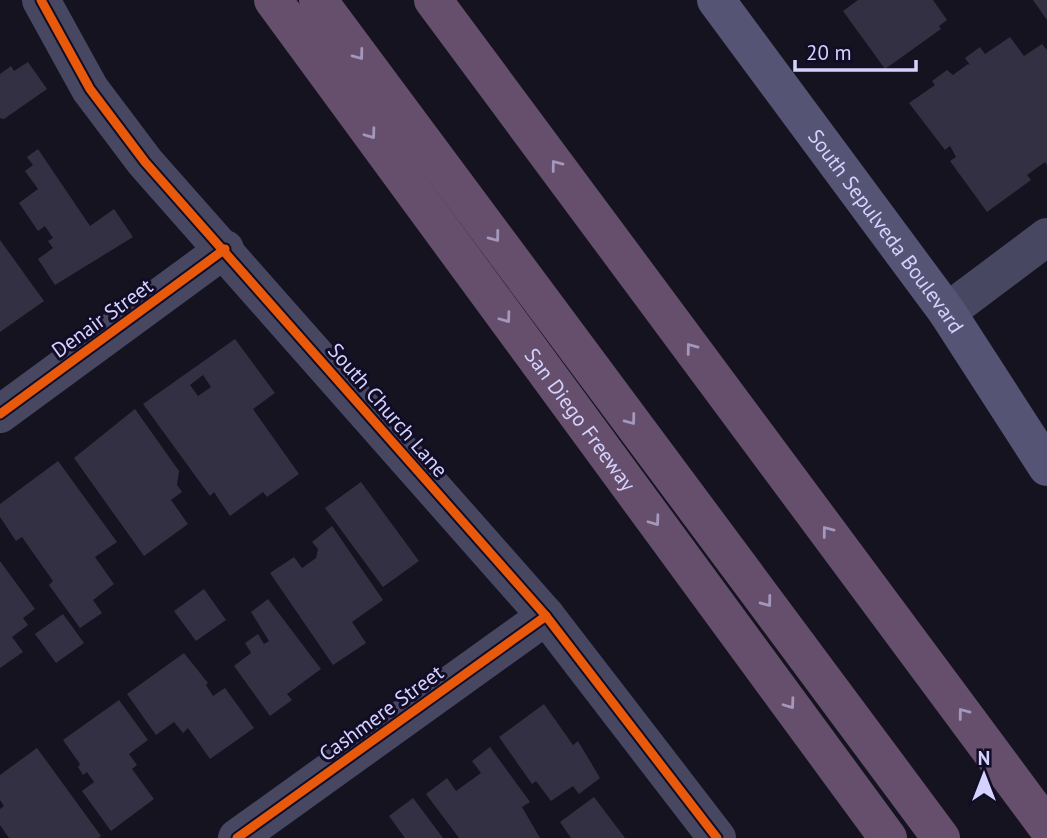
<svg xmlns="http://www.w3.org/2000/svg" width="1047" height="838" viewBox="0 0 1047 838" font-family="'PT Sans',sans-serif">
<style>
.building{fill:#333043;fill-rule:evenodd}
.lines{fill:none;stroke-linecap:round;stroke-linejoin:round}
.minor{stroke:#474761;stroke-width:38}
.secondary{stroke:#565474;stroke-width:38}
.motorway{stroke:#654f6c;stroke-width:38}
.cycleway-casing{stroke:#110d26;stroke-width:13}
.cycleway{stroke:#e8590c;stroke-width:9}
.oneway{stroke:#a397bd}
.labels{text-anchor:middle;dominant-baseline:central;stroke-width:6;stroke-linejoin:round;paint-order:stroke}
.street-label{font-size:21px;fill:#d6d2ff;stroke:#110d26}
</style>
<rect width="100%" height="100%" fill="#151320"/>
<!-- building -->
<g class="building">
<path d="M 858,0 L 933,0 L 947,20 L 939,26 L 941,29 L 885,69 L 843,11 Z"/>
<path d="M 1033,0 L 1047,0 L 1047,20 Z"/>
<path d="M 1010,37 L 1024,56 L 1042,44 L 1047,50 L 1047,165 L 1045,162 L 1027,175 L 1031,180 L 987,212 L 950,161 L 956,157 L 950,146 L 945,150 L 909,103 L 935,85 L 932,81 L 947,70 L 953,75 L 968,64 L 970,65 L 965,58 L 980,47 L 985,54 Z"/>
<path d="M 28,62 L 47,89 L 4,119 L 0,118 L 0,74 L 11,66 L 14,71 Z"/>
<path d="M 38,149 L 90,226 L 114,209 L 133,237 L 55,285 L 38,259 L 53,248 L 48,241 L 53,238 L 45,226 L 38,231 L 19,203 L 38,189 L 25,171 L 33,165 L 27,157 Z"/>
<path d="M 0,240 L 44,301 L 0,332 Z"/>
<path d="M 235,339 L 275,393 L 253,409 L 299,474 L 267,497 L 263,492 L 230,516 L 214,492 L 210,496 L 143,404 ZM 203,375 L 211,387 L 198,396 L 190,385 Z"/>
<path d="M 135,409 L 179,471 L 177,485 L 182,492 L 171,500 L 188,524 L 144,556 L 74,458 Z"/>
<path d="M 58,461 L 117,542 L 95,557 L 114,584 L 93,600 L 102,613 L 80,628 L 49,585 L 53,581 L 22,537 L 16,541 L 0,517 L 0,504 Z"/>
<path d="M 361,482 L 419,561 L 383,587 L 325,508 Z"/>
<path d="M 332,526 L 383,600 L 352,622 L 366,643 L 333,665 L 270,573 L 294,557 L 302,568 L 316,558 L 318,549 L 312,542 Z"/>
<path d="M 0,561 L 35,609 L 23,618 L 28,625 L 12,637 L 23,652 L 0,668 Z"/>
<path d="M 204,589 L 226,620 L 196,641 L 174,611 Z"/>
<path d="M 268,599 L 321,669 L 287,694 L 292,700 L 270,716 L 234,666 L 251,653 L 245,643 L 258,634 L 264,644 L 269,641 L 251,612 Z"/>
<path d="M 63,614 L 84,643 L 56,663 L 35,634 Z"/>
<path d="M 184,653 L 208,683 L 206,685 L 213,696 L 225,688 L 254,728 L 210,759 L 188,728 L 183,733 L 174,722 L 156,735 L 127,694 Z"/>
<path d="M 119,700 L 148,740 L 129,754 L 137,765 L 132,769 L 154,799 L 111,831 L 82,791 L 94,782 L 87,772 L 83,775 L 78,767 L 80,764 L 63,740 Z"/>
<path d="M 544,704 L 573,745 L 578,741 L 600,778 L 579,794 L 573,786 L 551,801 L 536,781 L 532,784 L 499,737 Z"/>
<path d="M 490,747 L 530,802 L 522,807 L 540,838 L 459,838 L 426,794 L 447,778 L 456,791 L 481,773 L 472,761 Z"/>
<path d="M 37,748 L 101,836 L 98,838 L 9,838 L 0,825 L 0,809 L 4,806 L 0,800 L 0,775 Z"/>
<path d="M 594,797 L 625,838 L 571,838 L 560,822 Z"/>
<path d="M 413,798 L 443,838 L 405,838 L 389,816 Z"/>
</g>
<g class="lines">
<!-- minor -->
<g class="minor">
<path d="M 41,0 L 90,89 L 145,162 L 546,616 L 717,838"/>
<path d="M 947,312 L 1047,237"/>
<path d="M 0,414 L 225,249"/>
<path d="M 237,838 L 546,616"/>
</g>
<!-- secondary -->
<path class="secondary" id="s1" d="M 716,0 L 947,312 L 1047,467"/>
<!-- motorway -->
<g class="motorway">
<path id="s2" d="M 273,0 L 888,838"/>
<path d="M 318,0 L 941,838"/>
<path d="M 433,0 L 1047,827"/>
</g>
<defs>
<g id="cycleway">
<path d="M 41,0 L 90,89 L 145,162 L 546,616 L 717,838"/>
<path d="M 0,414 L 225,249"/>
<path d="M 237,838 L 546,616"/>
</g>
</defs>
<!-- cycleway casing -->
<use href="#cycleway" class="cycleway-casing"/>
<!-- cycleway -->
<use href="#cycleway" class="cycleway"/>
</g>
<!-- one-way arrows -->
<defs><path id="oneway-chevron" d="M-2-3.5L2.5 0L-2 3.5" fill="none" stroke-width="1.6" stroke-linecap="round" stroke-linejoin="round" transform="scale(1.75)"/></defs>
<g class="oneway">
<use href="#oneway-chevron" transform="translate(359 55) rotate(53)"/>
<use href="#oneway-chevron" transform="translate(371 134) rotate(54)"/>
<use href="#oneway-chevron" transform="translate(556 165) rotate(-127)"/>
<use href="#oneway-chevron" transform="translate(495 237) rotate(53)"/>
<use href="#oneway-chevron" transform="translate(506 318) rotate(54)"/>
<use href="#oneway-chevron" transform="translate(691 348) rotate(-127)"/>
<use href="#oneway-chevron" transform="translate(631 420) rotate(53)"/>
<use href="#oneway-chevron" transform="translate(655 521) rotate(54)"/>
<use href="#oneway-chevron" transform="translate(827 531) rotate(-127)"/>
<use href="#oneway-chevron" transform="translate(767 602) rotate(53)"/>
<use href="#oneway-chevron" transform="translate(790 704) rotate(54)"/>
<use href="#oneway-chevron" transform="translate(963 713) rotate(-127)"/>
</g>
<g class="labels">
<!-- street labels -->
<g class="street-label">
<text stroke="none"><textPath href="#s1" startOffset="287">South Sepulveda Boulevard</textPath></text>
<text transform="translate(102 318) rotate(-36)">Denair Street</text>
<text transform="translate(388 410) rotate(49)">South Church Lane</text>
<text stroke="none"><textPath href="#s2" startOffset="520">San Diego Freeway</textPath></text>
<text transform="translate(381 713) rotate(-36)">Cashmere Street</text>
</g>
</g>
<!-- north arrow -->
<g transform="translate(984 775)" stroke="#110d26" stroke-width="5" paint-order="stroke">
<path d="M0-5L12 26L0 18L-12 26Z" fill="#d6d2ff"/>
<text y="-10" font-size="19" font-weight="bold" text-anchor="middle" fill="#d6d2ff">N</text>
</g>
<!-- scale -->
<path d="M795 60v10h121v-10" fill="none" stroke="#d6d2ff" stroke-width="3.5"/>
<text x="806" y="60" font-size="21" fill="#d6d2ff" stroke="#110d26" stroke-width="5" paint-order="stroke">20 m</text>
</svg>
